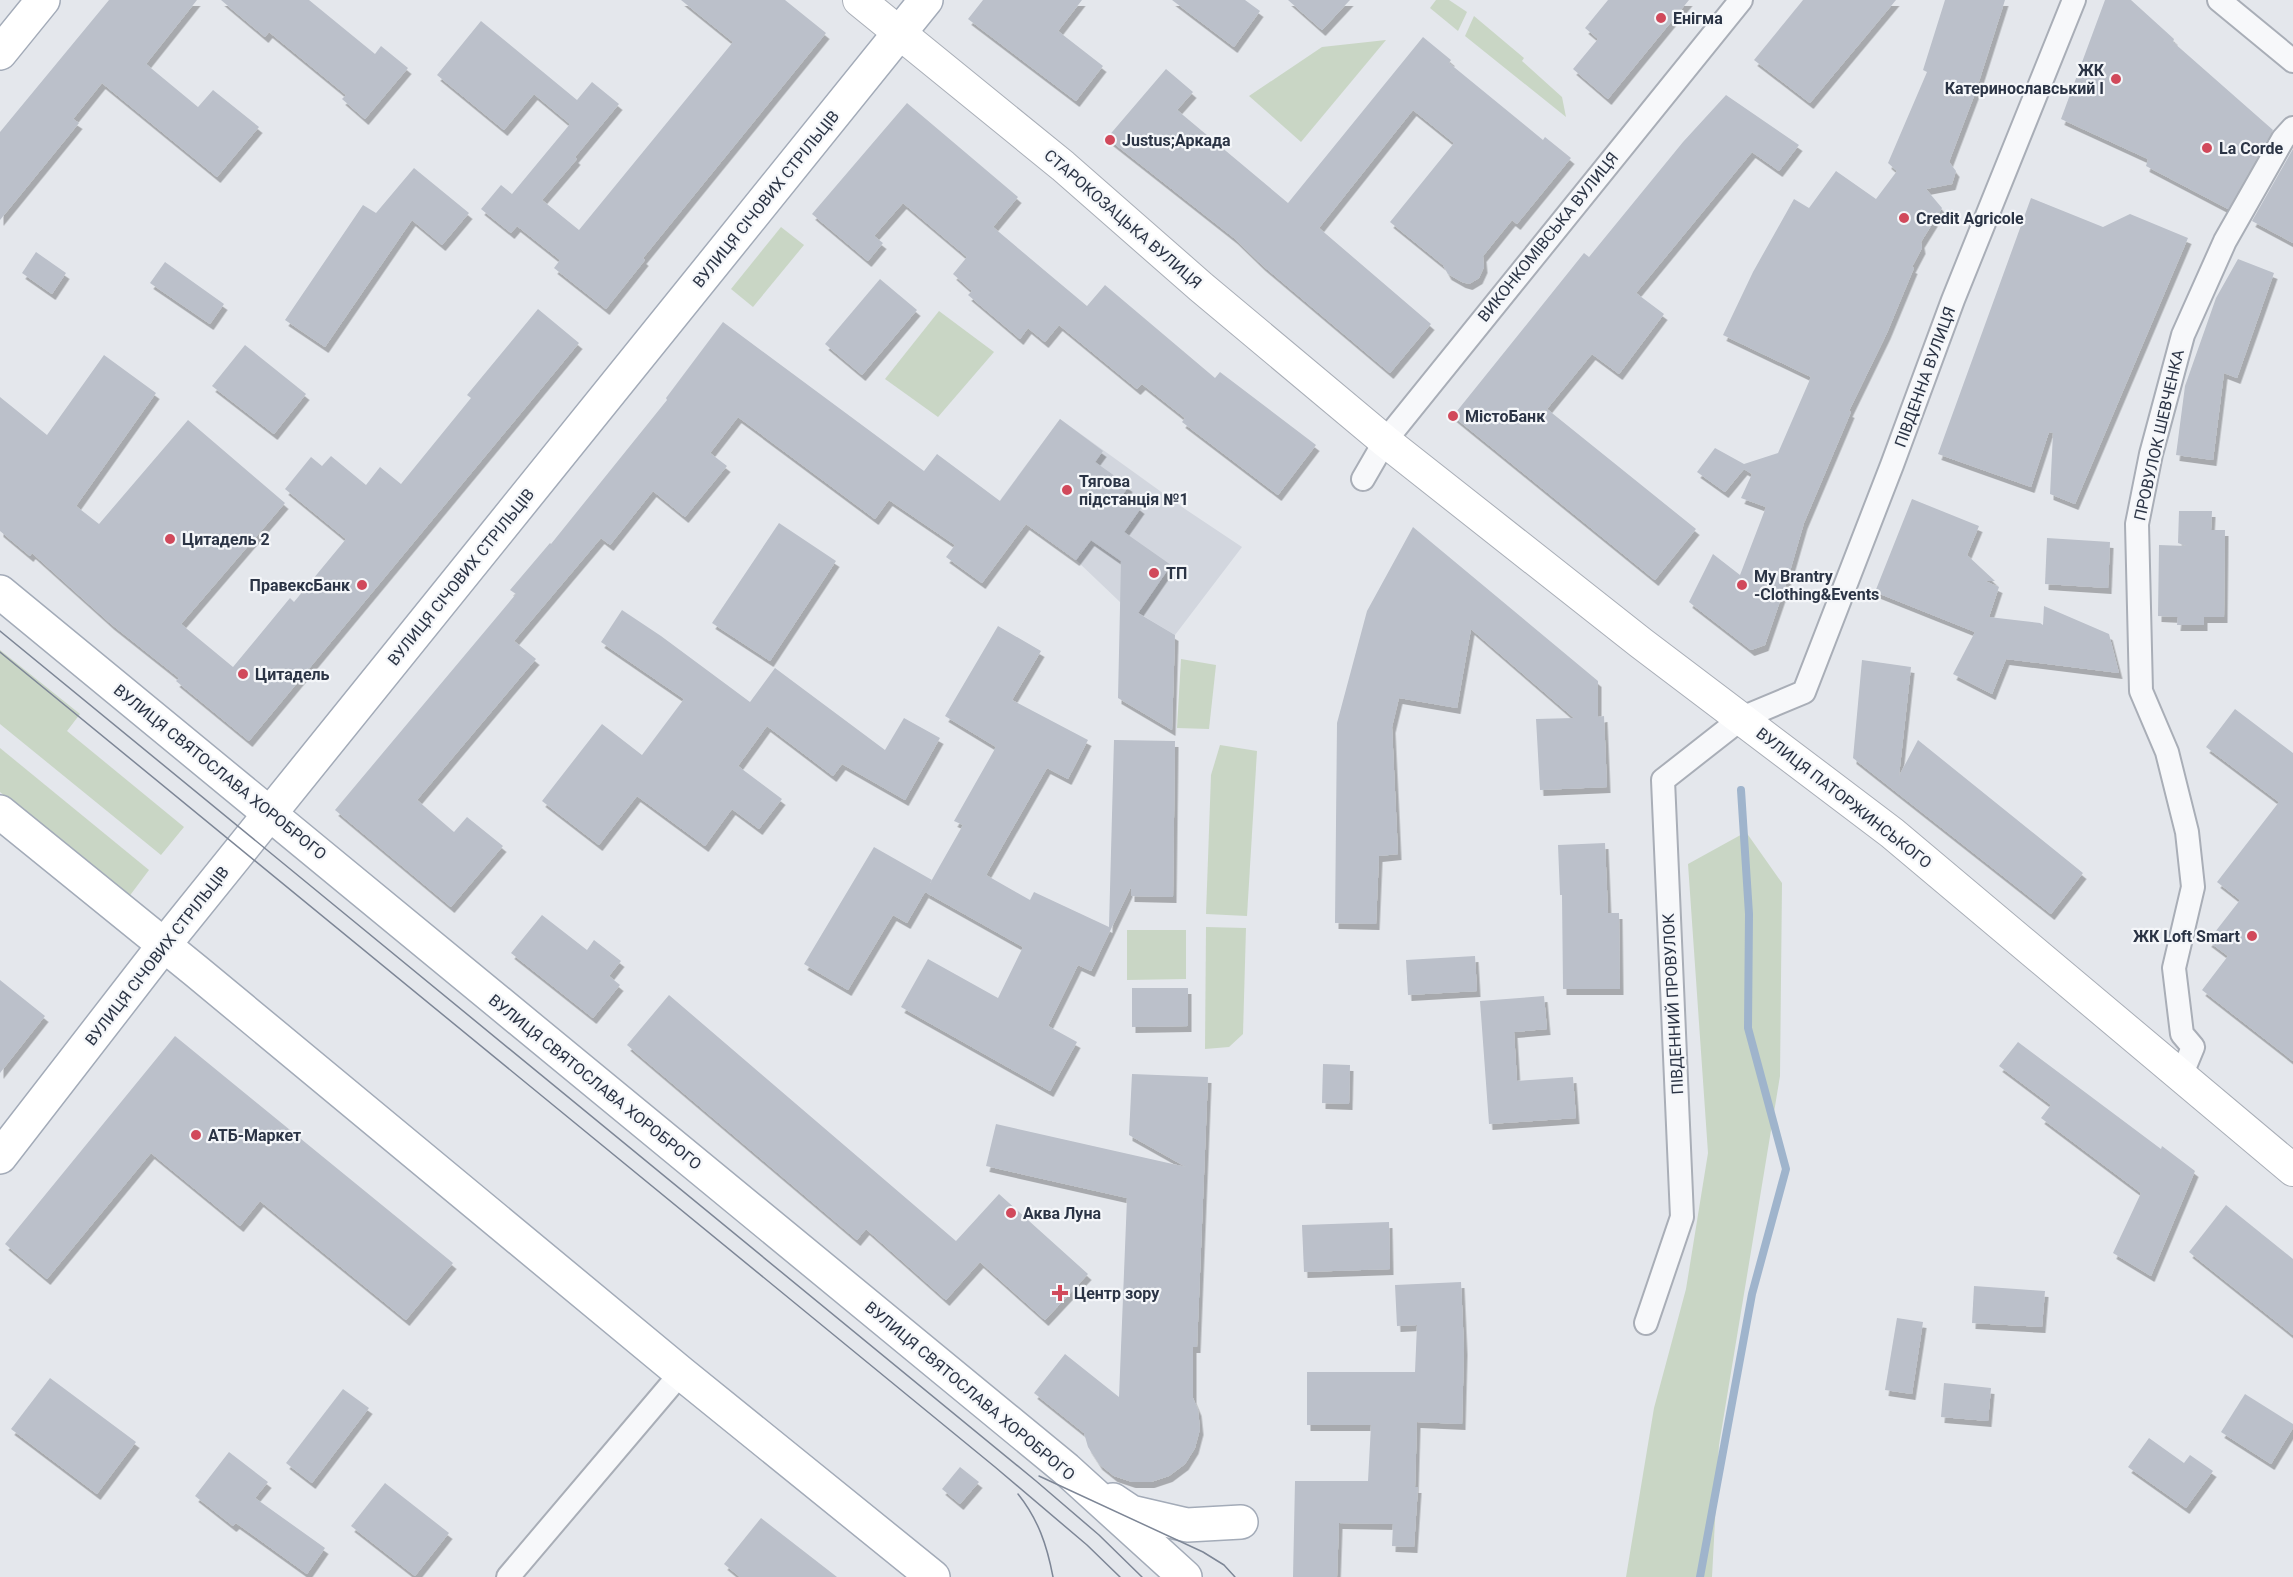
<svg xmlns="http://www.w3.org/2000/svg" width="2293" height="1577" viewBox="0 0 2293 1577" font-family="Roboto,sans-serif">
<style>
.built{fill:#d2d6de}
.green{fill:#c9d6c5}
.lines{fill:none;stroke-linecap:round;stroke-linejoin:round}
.stream{stroke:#9fb4cc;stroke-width:8}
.building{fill:#bbc0ca;filter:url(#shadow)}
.street-casing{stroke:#a9aeb7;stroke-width:26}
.secondary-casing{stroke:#a9aeb7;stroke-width:34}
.primary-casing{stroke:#a3abb8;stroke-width:36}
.street{stroke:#f7f8fa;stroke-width:22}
.secondary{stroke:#fff;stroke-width:32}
.primary{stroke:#fff;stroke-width:33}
.tram{stroke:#7d8696;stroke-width:1.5}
.poi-dot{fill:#d1495b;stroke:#f4f6f9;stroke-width:2}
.labels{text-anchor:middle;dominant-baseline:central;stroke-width:4.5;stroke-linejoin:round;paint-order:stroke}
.poi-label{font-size:16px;font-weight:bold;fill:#2b3445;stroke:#f4f6f9;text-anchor:start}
.street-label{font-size:16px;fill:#2b3445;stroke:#f4f6f9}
</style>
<defs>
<filter id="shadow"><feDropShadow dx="3.5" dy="6" stdDeviation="0" flood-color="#0004"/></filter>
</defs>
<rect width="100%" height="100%" fill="#e4e7ec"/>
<!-- built -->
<path class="built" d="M 1060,419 L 1185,509 L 1242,547 L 1175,635 L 1120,602 L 1076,560 L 998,503 Z"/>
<!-- green -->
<g class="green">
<path d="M 1436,0 L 1449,0 L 1467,12 L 1458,31 L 1430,8 Z"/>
<path d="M 1474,16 L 1524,58 L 1522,61 L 1562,97 L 1566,117 L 1465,36 Z"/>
<path d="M 1386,40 L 1301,142 L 1249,96 L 1322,47 Z"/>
<path d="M 781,227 L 804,245 L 753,307 L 731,289 Z"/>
<path d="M 939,311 L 994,352 L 938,417 L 885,379 Z"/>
<path d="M 0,650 L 80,714 L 67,731 L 184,827 L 161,855 L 0,724 Z"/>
<path d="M 1181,659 L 1216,665 L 1209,729 L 1177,728 Z"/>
<path d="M 1220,745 L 1257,751 L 1247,916 L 1206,914 L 1211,775 Z"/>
<path d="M 0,748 L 149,870 L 128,898 L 0,792 Z"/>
<path d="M 1746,832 L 1782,883 L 1780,1076 L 1719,1445 L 1712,1577 L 1626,1577 L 1654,1408 L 1686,1289 L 1708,1153 L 1688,864 Z"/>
<path d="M 1206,927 L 1246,928 L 1243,1034 L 1229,1047 L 1205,1049 Z"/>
<path d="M 1127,930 L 1186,930 L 1186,979 L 1127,980 Z"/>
</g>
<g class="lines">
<!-- stream -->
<path class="stream" d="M 1700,1577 L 1752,1294 L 1786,1169 L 1748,1028 L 1749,914 L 1741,790"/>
</g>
<!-- building -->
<g class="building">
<path d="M 109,0 L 197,0 L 146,64 L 198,107 L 213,90 L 259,127 L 217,177 L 102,83 L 73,119 L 79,123 L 0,220 L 0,132 Z"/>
<path d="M 221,0 L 309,0 L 375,54 L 381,46 L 408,68 L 365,119 L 342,99 L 346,95 L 269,32 L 265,37 Z"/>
<path d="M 681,0 L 785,0 L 826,33 L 643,258 L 645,260 L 606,309 L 554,268 L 560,260 L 517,226 L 511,233 L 481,209 L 501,185 L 512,194 L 570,124 L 534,94 L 504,130 L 437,75 L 481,21 L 577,100 L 592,82 L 619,104 L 575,157 L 577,159 L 542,200 L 579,230 L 733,42 Z"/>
<path d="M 983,0 L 1082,0 L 1058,31 L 1103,66 L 1076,101 L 968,19 Z"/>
<path d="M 1172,0 L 1245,0 L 1260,11 L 1234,47 Z"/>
<path d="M 1288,0 L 1350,0 L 1322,30 Z"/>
<path d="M 1608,0 L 1689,0 L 1608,99 L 1573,69 L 1598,39 L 1585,28 Z"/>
<path d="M 1803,0 L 1896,0 L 1810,103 L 1754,60 Z"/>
<path d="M 1945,0 L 2005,0 L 1976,91 L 1949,162 L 1956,171 L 1952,184 L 1926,189 L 1942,208 L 1921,242 L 1922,248 L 1912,267 L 1914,268 L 1887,333 L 1849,411 L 1851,412 L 1804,523 L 1788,578 L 1765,645 L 1751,650 L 1689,602 L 1713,554 L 1740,575 L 1766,507 L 1741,498 L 1752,474 L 1744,469 L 1725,492 L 1697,472 L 1715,448 L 1744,464 L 1778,453 L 1811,377 L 1723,335 L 1753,272 L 1794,199 L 1809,208 L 1836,171 L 1876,199 L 1897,171 L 1888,163 L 1927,72 L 1923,70 Z"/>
<path d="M 2105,0 L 2131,0 L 2174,39 L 2173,42 L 2273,130 L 2228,209 L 2146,166 L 2148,159 L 2061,119 Z"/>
<path d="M 1423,37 L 1451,60 L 1449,63 L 1543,140 L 1545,137 L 1571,158 L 1517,224 L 1512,220 L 1483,256 L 1484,267 L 1479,278 L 1469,284 L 1462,282 L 1448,274 L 1443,265 L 1390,222 L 1454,143 L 1413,110 L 1319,228 L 1431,324 L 1390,373 L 1262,265 L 1234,238 L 1107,138 L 1166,69 L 1193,92 L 1177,110 L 1288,203 Z"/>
<path d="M 1726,95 L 1799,145 L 1779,171 L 1752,152 L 1636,293 L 1664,314 L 1619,374 L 1592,354 L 1547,409 L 1696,529 L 1655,580 L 1453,416 L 1584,253 L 1589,257 L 1683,142 Z"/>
<path d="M 907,103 L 1018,197 L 993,227 L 1044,270 L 1087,306 L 1105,285 L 1215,378 L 1220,372 L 1316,445 L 1278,495 L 1182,422 L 1185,418 L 1142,384 L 1137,389 L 1059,325 L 1045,342 L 1028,328 L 1020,339 L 968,295 L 972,291 L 953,274 L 967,257 L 903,203 L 874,236 L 883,243 L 868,261 L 812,214 Z"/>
<path d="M 2293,149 L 2293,243 L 2252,221 Z"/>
<path d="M 414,168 L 469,213 L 442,245 L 412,220 L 325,347 L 285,320 L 363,205 L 376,213 Z"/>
<path d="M 2031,198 L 2103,227 L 2130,214 L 2188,238 L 2075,504 L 2050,494 L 2053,433 L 2049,432 L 2031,487 L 1938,454 Z"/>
<path d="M 36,252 L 66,273 L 52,294 L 22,273 Z"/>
<path d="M 2238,259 L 2274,273 L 2237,378 L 2224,373 L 2213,460 L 2176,455 L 2185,386 L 2216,298 Z"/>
<path d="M 165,262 L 224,304 L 210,324 L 150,283 Z"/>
<path d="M 880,279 L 917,310 L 862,375 L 825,344 Z"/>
<path d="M 538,309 L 579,343 L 249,741 L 176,681 L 179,678 L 111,624 L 32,553 L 30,556 L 0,531 L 0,397 L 47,435 L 104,355 L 156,393 L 76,506 L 99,524 L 188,420 L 285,503 L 181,624 L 233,667 L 290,598 L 294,602 L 346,539 L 285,489 L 311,457 L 322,466 L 331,456 L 366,485 L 380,467 L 401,484 L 471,398 L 467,395 Z"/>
<path d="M 723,322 L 924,471 L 937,454 L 1000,501 L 1060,419 L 1103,451 L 1095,462 L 1129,486 L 1123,494 L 1141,508 L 1124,532 L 1171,565 L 1138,613 L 1175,635 L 1172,730 L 1118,698 L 1121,561 L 1091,540 L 1076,560 L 1026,524 L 982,583 L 946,557 L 955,545 L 889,500 L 875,519 L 738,417 L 710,453 L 727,466 L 685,517 L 653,491 L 610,545 L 601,538 L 514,641 L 536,659 L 417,800 L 454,832 L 467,817 L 503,846 L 451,907 L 335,810 L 516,594 L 510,590 L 550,543 L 551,544 L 667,400 L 666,398 Z"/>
<path d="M 245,345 L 306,394 L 274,434 L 212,386 Z"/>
<path d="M 1912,499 L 1979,526 L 1967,555 L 1995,581 L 1985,581 L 1999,587 L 1989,617 L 2040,623 L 2043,625 L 2044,606 L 2109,634 L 2119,673 L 2006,659 L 1992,694 L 1953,674 L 1975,632 L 1875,592 Z"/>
<path d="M 2179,511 L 2212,511 L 2211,530 L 2225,530 L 2224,617 L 2204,617 L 2204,625 L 2177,625 L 2178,617 L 2158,616 L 2159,545 L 2186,546 L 2178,543 Z"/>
<path d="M 779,523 L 836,561 L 770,661 L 712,623 Z"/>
<path d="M 1413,527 L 1598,681 L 1598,717 L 1604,716 L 1607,787 L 1540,790 L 1536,719 L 1574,718 L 1471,629 L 1457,708 L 1399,698 L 1392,727 L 1398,854 L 1379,856 L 1376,924 L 1335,923 L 1337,723 L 1367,611 Z"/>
<path d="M 2047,538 L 2110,542 L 2108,588 L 2045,584 Z"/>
<path d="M 622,610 L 661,636 L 750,702 L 775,668 L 885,750 L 904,718 L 940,738 L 905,800 L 842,764 L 833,776 L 767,726 L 738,766 L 782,799 L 759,829 L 732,809 L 705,846 L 637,796 L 599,845 L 542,801 L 602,724 L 642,755 L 684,699 L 601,642 Z"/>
<path d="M 998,626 L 1041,651 L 1012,700 L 1088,740 L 1068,779 L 1047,768 L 986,875 L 1030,900 L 1034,892 L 1109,927 L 1114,740 L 1175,741 L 1173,897 L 1131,896 L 1131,887 L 1091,971 L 1078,965 L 1048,1026 L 1077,1042 L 1050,1091 L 901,1007 L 928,959 L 998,998 L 1023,947 L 925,892 L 963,825 L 954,821 L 996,747 L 945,716 Z"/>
<path d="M 1862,660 L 1911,667 L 1899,776 L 1918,740 L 2083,873 L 2051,914 L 1853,758 Z"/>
<path d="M 2235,709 L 2293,753 L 2293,1061 L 2202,990 L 2228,956 L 2208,941 L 2240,900 L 2217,882 L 2279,802 L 2206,747 Z"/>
<path d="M 1605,843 L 1608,913 L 1619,913 L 1620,989 L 1563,989 L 1562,895 L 1560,895 L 1558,845 Z"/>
<path d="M 874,847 L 932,880 L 907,923 L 893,915 L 848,990 L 804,964 Z"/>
<path d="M 542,915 L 587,950 L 594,940 L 621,961 L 609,976 L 620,985 L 593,1018 L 511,953 Z"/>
<path d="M 1475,956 L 1477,991 L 1408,995 L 1406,960 Z"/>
<path d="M 0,980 L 45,1016 L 0,1073 Z"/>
<path d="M 1132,988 L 1188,988 L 1188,1026 L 1132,1027 Z"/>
<path d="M 669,995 L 956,1241 L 999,1194 L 1088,1274 L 1045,1320 L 980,1262 L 946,1300 L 866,1229 L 857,1240 L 627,1045 Z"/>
<path d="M 1544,996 L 1547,1029 L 1514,1032 L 1517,1081 L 1573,1077 L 1576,1118 L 1489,1124 L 1480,1001 Z"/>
<path d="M 175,1036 L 453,1263 L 406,1320 L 260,1201 L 240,1226 L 151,1153 L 47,1279 L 5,1244 Z"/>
<path d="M 2018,1042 L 2161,1149 L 2162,1146 L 2195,1171 L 2151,1276 L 2113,1253 L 2141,1193 L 2041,1118 L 2051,1105 L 1999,1066 Z"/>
<path d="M 1323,1064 L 1350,1065 L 1349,1104 L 1322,1103 Z"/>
<path d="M 1132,1074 L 1208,1077 L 1197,1347 L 1193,1347 L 1193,1398 L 1198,1410 L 1200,1429 L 1195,1448 L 1185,1464 L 1169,1476 L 1151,1482 L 1132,1482 L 1114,1476 L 1099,1464 L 1088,1447 L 1084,1433 L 1034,1393 L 1065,1354 L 1119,1397 L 1127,1198 L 986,1166 L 996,1124 L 1186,1167 L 1129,1135 Z"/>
<path d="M 2226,1205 L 2293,1259 L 2293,1335 L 2189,1252 Z"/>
<path d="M 1389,1222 L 1390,1269 L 1304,1272 L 1302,1225 Z"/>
<path d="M 1461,1282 L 1464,1349 L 1462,1424 L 1417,1422 L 1415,1487 L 1418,1487 L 1414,1547 L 1392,1546 L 1393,1524 L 1339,1523 L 1337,1577 L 1293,1577 L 1295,1481 L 1368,1481 L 1371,1425 L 1307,1425 L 1307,1372 L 1415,1372 L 1417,1325 L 1397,1326 L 1395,1285 Z"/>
<path d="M 1974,1286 L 2045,1291 L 2042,1327 L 1972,1323 Z"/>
<path d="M 1897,1318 L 1923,1322 L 1912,1394 L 1885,1390 Z"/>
<path d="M 50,1378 L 136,1442 L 97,1494 L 11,1429 Z"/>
<path d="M 1944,1383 L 1991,1388 L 1988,1421 L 1941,1417 Z"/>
<path d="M 343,1389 L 369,1408 L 312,1483 L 286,1463 Z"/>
<path d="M 2245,1394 L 2293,1424 L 2293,1428 L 2271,1464 L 2221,1432 Z"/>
<path d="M 2149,1438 L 2184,1463 L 2190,1455 L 2213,1471 L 2186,1508 L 2128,1467 Z"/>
<path d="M 229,1452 L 268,1482 L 255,1498 L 325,1548 L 307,1574 L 236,1523 L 233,1526 L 195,1496 Z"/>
<path d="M 960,1467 L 979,1482 L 960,1504 L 942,1489 Z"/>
<path d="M 385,1483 L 449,1533 L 415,1576 L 351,1526 Z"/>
<path d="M 761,1518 L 837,1577 L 740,1577 L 724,1564 Z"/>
</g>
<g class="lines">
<defs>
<g id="street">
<path d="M 2219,0 L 2293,61"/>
<path d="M 1363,479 L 1385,441 L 1741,0"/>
<path d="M 2181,1076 L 2193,1047 L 2182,1034 L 2174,968 L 2193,887 L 2187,832 L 2167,752 L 2141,691 L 2137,524 L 2151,454 L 2183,335 L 2225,241 L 2283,139 L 2293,128"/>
<path d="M 1646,1323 L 1682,1217 L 1663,780 L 1742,718 L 1804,692 L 1892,465 L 1953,300 L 2074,0"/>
<path d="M 508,1577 L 681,1373"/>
</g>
<path id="secondary" d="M 859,0 L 1063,166 L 1201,287 L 1385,441 L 1641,643 L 1892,833 L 2293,1170"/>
<g id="primary">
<path d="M 0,53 L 43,0"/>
<path d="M 0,592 L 1066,1469 L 1185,1577"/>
<path d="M 0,812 L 196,971 L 681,1373 L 933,1577"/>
<path d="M 0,1157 L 164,945 L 926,0"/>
<path d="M 1113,1500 L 1131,1512 L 1187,1525 L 1241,1522"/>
</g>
</defs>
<!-- street casing -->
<use href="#street" class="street-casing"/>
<!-- secondary casing -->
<use href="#secondary" class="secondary-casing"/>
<!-- primary casing -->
<use href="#primary" class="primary-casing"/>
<!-- street -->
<use href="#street" class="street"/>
<!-- secondary -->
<use href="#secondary" class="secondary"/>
<!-- primary -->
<use href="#primary" class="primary"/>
<!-- tram -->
<g class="tram">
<path d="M 0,631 L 1036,1481 L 1099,1535 L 1142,1577"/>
<path d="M 0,652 L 995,1467 L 1087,1545 L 1120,1577"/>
<path d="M 1039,1476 L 1203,1552 L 1224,1565 L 1235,1577"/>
<path d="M 1018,1494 C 1038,1519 1047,1545 1053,1577"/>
</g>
</g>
<!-- markers -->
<g class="poi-dot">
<circle cx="1661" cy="18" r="6"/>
<circle cx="2116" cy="79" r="6"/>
<circle cx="1110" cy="140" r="6"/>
<circle cx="2207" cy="148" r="6"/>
<circle cx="1904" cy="218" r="6"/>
<circle cx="1453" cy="416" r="6"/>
<circle cx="1067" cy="490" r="6"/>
<circle cx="170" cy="539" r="6"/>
<circle cx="1154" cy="573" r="6"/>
<circle cx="362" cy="585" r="6"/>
<circle cx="1742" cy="585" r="6"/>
<circle cx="243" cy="674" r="6"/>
<circle cx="2252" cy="936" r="6"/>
<circle cx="196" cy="1135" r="6"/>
<circle cx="1011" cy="1213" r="6"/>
<path d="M1057 1284h6v6h6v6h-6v6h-6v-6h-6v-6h6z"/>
</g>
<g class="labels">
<!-- poi labels -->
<g class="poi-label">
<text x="1673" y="18">Енігма</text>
<text x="2104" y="70" text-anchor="end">ЖК<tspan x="2104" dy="18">Катеринославський I</tspan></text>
<text x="1122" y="140">Justus;Аркада</text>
<text x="2219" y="148">La Corde</text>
<text x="1916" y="218">Credit Agricole</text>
<text x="1465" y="416">МістоБанк</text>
<text x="1079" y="481">Тягова<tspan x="1079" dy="18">підстанція №1</tspan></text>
<text x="182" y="539">Цитадель 2</text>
<text x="1166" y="573">ТП</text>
<text x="1754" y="576">My Brantry<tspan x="1754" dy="18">-Clothing&amp;Events</tspan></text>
<text x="350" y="585" text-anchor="end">ПравексБанк</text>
<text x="255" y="674">Цитадель</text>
<text x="2240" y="936" text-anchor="end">ЖК Loft Smart</text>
<text x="208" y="1135">АТБ-Маркет</text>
<text x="1023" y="1213">Аква Луна</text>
<text x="1074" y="1293">Центр зору</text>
</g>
<!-- street labels -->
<g class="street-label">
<text transform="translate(766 199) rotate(-51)">ВУЛИЦЯ СІЧОВИХ СТРІЛЬЦІВ</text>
<text transform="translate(1123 219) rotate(41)">СТАРОКОЗАЦЬКА ВУЛИЦЯ</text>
<text transform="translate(1548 237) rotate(-51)">ВИКОНКОМІВСЬКА ВУЛИЦЯ</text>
<text transform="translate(1925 377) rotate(-70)">ПІВДЕННА ВУЛИЦЯ</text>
<text transform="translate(2159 435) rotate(-77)">ПРОВУЛОК ШЕВЧЕНКА</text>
<text transform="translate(461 577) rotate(-51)">ВУЛИЦЯ СІЧОВИХ СТРІЛЬЦІВ</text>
<text transform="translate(220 772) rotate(39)">ВУЛИЦЯ СВЯТОСЛАВА ХОРОБРОГО</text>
<text transform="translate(1844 798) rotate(38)">ВУЛИЦЯ ПАТОРЖИНСЬКОГО</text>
<text transform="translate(157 956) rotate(-52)">ВУЛИЦЯ СІЧОВИХ СТРІЛЬЦІВ</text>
<text transform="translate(1673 1004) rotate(-93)">ПІВДЕННИЙ ПРОВУЛОК</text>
<text transform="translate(595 1082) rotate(39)">ВУЛИЦЯ СВЯТОСЛАВА ХОРОБРОГО</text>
<text transform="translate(970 1391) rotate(40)">ВУЛИЦЯ СВЯТОСЛАВА ХОРОБРОГО</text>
</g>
</g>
</svg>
